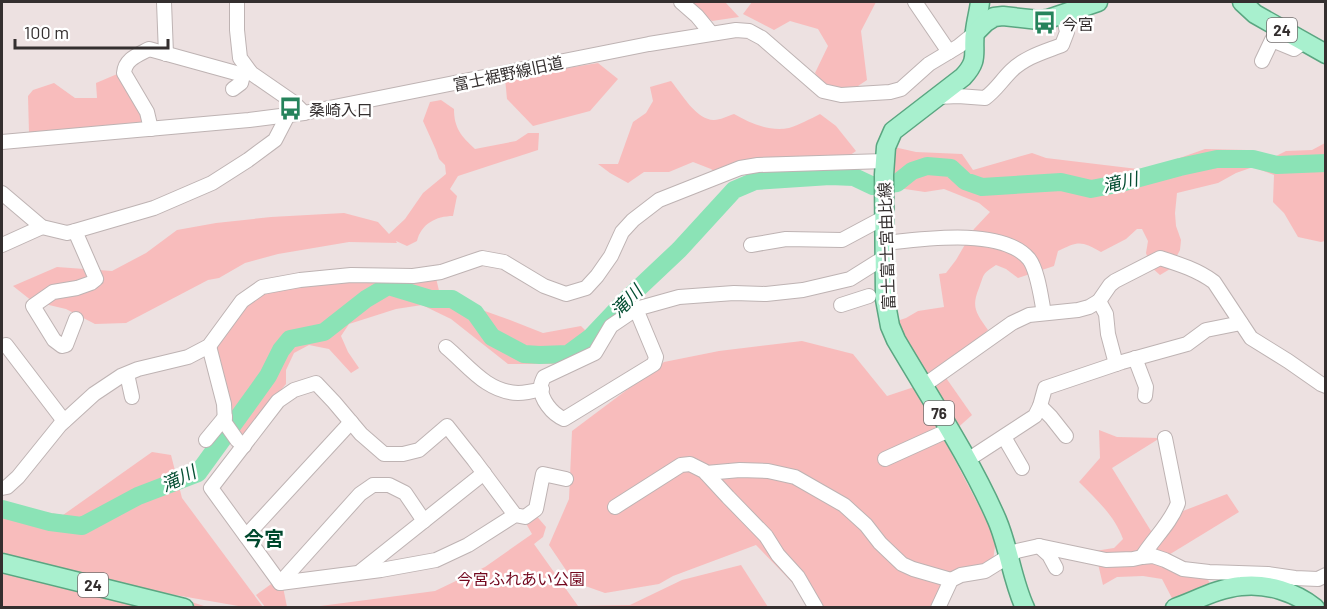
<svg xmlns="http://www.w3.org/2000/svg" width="1327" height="609" viewBox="0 0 1327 609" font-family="Barlow,'Noto Sans JP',sans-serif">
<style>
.green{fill:#f8bcbc}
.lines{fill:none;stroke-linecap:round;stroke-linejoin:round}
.river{stroke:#8be3b6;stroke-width:18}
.minor-casing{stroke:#beb3b3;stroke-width:16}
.major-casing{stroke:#5aa681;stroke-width:21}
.minor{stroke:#fff;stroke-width:14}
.major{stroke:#a8f0ce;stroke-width:18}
.labels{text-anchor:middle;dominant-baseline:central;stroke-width:5;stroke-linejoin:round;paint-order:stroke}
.shield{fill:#fff;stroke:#716d6d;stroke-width:1.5}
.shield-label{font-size:15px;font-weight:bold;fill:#342f2f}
.poi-label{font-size:16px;fill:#342f2f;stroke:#fff;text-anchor:start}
.street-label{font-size:16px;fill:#342f2f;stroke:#fff}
.park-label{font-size:16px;fill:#74091f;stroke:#fff}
.water-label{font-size:18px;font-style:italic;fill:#044e32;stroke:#fff}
.quarter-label{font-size:20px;font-weight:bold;fill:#00492e;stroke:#fff}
</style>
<rect width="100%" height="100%" fill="#ede1e1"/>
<!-- green -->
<g class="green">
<path d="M 690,2 L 725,2 L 739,17 L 712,21 Z"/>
<path d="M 752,2 L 876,2 L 861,31 L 867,80 L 849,92 L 825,86 L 815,73 L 828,46 L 818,29 L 790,21 L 774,30 L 743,14 Z"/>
<path d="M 598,63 L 618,79 L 590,111 L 533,126 L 507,99 L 505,78 Z"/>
<path d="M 122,72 L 147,123 L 29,133 L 28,96 L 33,90 L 54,83 L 75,98 L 97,98 L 96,83 Z"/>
<path d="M 671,81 C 682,94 696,120 714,120 C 720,120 728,116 734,114 C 750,123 769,132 789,128 C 799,125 810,119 820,114 L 836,126 L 856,151 L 849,156 L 716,173 L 711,169 L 693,162 L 669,172 L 644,172 L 628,183 L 610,173 L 598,164 L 618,164 L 633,122 L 646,113 L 653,101 L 650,87 Z"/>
<path d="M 441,100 L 454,109 C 454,128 461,136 475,149 L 516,141 L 528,133 L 539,133 L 538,150 L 458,176 L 450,189 L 457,196 L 453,216 C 436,216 421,224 417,241 L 407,246 L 396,241 L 397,243 L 349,242 L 278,254 L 245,263 L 219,278 L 208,280 L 126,323 L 95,324 L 66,309 L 32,301 L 13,286 L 57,267 L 112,271 L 146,253 L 177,230 L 216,223 L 271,217 L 344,213 L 378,222 L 389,234 L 405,219 L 423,193 L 446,174 L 445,165 L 439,159 L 436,150 L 423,121 L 430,102 Z"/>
<path d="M 1325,143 L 1325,241 L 1321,242 L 1298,237 L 1284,213 L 1273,202 L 1274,175 L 1253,167 L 1236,173 L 1218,183 L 1177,193 L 1175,213 L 1176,226 L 1181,240 L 1180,250 L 1170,269 L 1160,275 L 1151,267 L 1146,253 L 1148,241 L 1142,229 L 1137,229 L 1126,239 L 1101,252 C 1081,241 1079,241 1058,251 L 1054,266 L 1018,278 L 1006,269 L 996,265 C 981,275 985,273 979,288 C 971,307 976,313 988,330 L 973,344 L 927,376 L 908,347 L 897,321 L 906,318 L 918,311 L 944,307 L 939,274 L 946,273 L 956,260 L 974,229 L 990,212 L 979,203 L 944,189 L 925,192 L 898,188 L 892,165 L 894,147 L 916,152 L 962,154 L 973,170 L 1032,153 L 1046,158 L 1146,170 L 1205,149 L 1247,150 L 1274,157 L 1286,151 L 1312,150 Z"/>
<path d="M 436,278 L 440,295 L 510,320 L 543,333 L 581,326 L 594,339 L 592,349 L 570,360 L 552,364 L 508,364 L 451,319 L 422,305 L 396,309 L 349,324 L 341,336 L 348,352 L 359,368 L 351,373 L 329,349 L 309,345 L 294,353 L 286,370 L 286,384 L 241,437 L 229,417 L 213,344 L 262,287 L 361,280 Z"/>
<path d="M 802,341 L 853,354 L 887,396 L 914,387 L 942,433 L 932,428 L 942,435 L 996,539 L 993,561 L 950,575 L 929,608 L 816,607 L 756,545 L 673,576 L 659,584 L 605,593 L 574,582 L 549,545 L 569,499 L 572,431 L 664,362 L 719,351 Z"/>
<path d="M 944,375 L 972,415 L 954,431 L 928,386 Z"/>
<path d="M 1099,430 L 1117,437 L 1160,438 L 1112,468 L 1151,531 L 1183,511 L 1227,494 L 1239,512 L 1167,556 L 1185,566 L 1202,567 L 1211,586 L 1174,602 L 1162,579 L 1143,576 L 1117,577 L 1103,585 L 1095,551 L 1114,548 L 1123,539 C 1114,515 1097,500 1079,482 L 1100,458 Z"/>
<path d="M 152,452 L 171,455 L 182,498 L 263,607 L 244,607 L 164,593 L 207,607 L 2,608 L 2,505 L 63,515 Z"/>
<path d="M 534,513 L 546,527 L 543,537 L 534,544 L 578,606 L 630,605 L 682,580 L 741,565 L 768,607 L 305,608 L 435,591 L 485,567 L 532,534 L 524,520 Z"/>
<path d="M 274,582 L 283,587 L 287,607 L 265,607 L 256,595 Z"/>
</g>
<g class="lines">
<!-- river -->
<path class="river" d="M 2,509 L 50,522 L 82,526 L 138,496 L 198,473 L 258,390 L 268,376 L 281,350 L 290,339 L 324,332 L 366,299 L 388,286 L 431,299 L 452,299 L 475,313 L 492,337 L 524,354 L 540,355 L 568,354 L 591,337 L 626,300 L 679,250 L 734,190 L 755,181 L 830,176 L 854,177 L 873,186 L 897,183 L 912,171 L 927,166 L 951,168 L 965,181 L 982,187 L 1061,182 L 1091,189 L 1117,184 L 1180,167 L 1217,159 L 1253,159 L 1277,165 L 1326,163"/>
<defs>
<g id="minor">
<path d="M 164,2 L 166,54"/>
<path d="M 237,2 L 237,30 L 240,58 L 251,73 L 293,102 L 304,113"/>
<path d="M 681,2 L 697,16 L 711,33"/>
<path d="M 915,2 L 949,52"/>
<path d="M 1262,61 L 1272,40 L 1294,49 L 1304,42"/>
<path d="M 233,89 L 241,83 L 243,75"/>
<path d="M 938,97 L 958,96 L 985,98 C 996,90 1001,81 1011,71 C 1025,57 1044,52 1062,45 L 1067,32 L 1063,13"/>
<path d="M 151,129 L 147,112 L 124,73 C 125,59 138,55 149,49 L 236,73 L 243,75 L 250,72"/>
<path d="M 2,142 L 249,120 L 304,113 L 649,44 L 736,30 L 749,31 L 762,38 L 823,91 L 841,95 L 890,92 L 901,89 L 929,64 L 959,46 L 975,33"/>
<path d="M 2,193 L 42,227 L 67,233 L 75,231 L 154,208 L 212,183 L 248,160 L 275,140 L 288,115"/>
<path d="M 75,231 L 96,279 L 91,283 L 77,288 L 53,292 L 33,306 L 54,340 L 62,346 L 66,345 L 76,319"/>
<path d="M 885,243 C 922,239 1002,227 1029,259 C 1038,271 1041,298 1044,313"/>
<path d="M 2,245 L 42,227"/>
<path d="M 751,245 L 786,239 L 842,240 L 885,217"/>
<path d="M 1099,301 L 1106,314 L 1108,334 L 1116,364"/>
<path d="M 841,305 L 869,296"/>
<path d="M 636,309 L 656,357 L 654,364 L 564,419 C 552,414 540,399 541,386 C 541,384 543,379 544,377 L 595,353 L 611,326 L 636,309 L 679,297 L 734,293 L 766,294 L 803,290 L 850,279 L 885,257"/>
<path d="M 6,345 L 64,421"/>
<path d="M 209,346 L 224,404 L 225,423 L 237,440 L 244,446"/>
<path d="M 446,347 C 468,365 486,392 518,393 C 525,393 534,391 542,389"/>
<path d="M 1135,358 L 1146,387 L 1145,396"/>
<path d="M 127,374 L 132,397"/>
<path d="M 923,386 L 1012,323 L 1029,315 L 1078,310 L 1089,307 L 1099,301 L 1110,285 L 1115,281 L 1160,258 C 1179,264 1198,270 1214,282 L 1251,338 L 1288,361 L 1321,384 L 1326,386"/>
<path d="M 1040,406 L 1051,417 L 1066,436"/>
<path d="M 1004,437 L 1022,468"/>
<path d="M 206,440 L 225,417"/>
<path d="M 885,459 L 949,430"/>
<path d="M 966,461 L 1035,416 L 1040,406 L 1045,388 L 1122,362 L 1187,344 L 1206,330 L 1241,323"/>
<path d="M 706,473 L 740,470 L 768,471 L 795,477 L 844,505 L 866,525 L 880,543 L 902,564 L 913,569 L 951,580"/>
<path d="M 2,488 L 7,487 L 18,477 L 60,425 L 94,394 L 121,376 L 138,369 L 188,357 L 209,346 L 242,301 L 262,287 L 300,280 L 351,275 L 413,276 L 441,272 L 482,258 L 504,262 L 544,286 L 566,294 L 586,288 L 597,276 L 611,256 L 622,232 L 633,220 L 659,200 L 740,168 L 758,165 L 885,161"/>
<path d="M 615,507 L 681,465 L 690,464 L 704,471 L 728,497 L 766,536 L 778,555 L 798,577 L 816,608"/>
<path d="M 515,515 L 468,545 L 436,560 L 381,570 L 280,583 L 211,488 L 278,401 L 294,390 L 316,383 L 334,402 L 361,434 L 384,454 L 403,454 L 419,450 L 447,426 L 474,460 L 515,515 L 525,517 L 536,509 L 543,474 L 566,479"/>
<path d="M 246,536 L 351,422"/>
<path d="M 1039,546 L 1049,555 L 1056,568"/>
<path d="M 1142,557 C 1153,539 1171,523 1178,503 L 1165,438"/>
<path d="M 361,571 L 484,473"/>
<path d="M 280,583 L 360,494 L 373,485 L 389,485 L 405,493 L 424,521"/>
<path d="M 938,608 L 951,580 L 961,575 L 985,571 L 1017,551 L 1039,546 L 1106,560 L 1133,559 L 1142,557 L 1153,556 L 1165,560 L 1183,569 L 1209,572 L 1268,574 L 1295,578 L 1318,579 L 1326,575"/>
</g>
<g id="major">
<path d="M 980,2 C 979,11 976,21 975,31 C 972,53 980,59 963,77 L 893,131 L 886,147 L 884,175 L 885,299 L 890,326 L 896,340 C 930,398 970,458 997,520 C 1009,548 1012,580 1025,608"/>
<path d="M 1242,2 L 1255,14 L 1326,54"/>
<path d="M 975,33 L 986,22 L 994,17 L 1003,16 L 1039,20 L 1048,19 L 1098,2"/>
<path d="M 2,563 L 184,608"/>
<path d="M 1175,608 C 1197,600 1219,588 1241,586 C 1267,583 1295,592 1315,608"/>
</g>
</defs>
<!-- minor casing -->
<use href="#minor" class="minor-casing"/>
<!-- major casing -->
<use href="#major" class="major-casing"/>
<!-- minor -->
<use href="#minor" class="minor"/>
<!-- major -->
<use href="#major" class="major"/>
</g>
<!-- icons -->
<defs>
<symbol id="bus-bare" viewBox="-9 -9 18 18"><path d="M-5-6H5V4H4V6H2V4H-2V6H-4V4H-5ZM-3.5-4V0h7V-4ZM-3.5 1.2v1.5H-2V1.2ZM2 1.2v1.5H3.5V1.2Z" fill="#25835b" stroke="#fff" stroke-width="2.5" paint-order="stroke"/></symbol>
</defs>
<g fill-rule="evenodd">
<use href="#bus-bare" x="1028" y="6" width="33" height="33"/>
<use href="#bus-bare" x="274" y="92" width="33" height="33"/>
</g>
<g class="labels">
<!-- shield labels -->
<g class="shield">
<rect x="1267" y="18" width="30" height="24" rx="4.5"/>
<rect x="924" y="401" width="30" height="24" rx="4.5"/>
<rect x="78" y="573" width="30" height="24" rx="4.5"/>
</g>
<g class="shield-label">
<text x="1282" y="30">24</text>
<text x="939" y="413">76</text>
<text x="93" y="585">24</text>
</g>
<!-- poi labels -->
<g class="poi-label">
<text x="1062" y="23">今宮</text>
<text x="309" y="109">桑崎入口</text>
</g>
<!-- street labels -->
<g class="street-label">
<text transform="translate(508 73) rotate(-12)">富士裾野線旧道</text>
<text transform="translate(886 246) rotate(-92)">富士富士宮由比線</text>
</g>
<!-- park labels -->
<g class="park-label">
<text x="521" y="578">今宮ふれあい公園</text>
</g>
<!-- water labels -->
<g class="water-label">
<text transform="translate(1120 182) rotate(-13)">滝川</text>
<text transform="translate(626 301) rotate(-46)">滝川</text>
<text transform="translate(178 478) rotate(-25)">滝川</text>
</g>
<!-- quarter labels -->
<g class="quarter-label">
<text x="264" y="538">今宮</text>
</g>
</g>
<!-- border -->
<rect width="1327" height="609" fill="none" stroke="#342f2f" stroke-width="6"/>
<!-- scale -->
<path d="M15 39v9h153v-9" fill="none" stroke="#342f2f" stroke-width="3"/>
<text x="24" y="39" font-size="18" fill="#342f2f" stroke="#ffffff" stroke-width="4.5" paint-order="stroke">100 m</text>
</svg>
